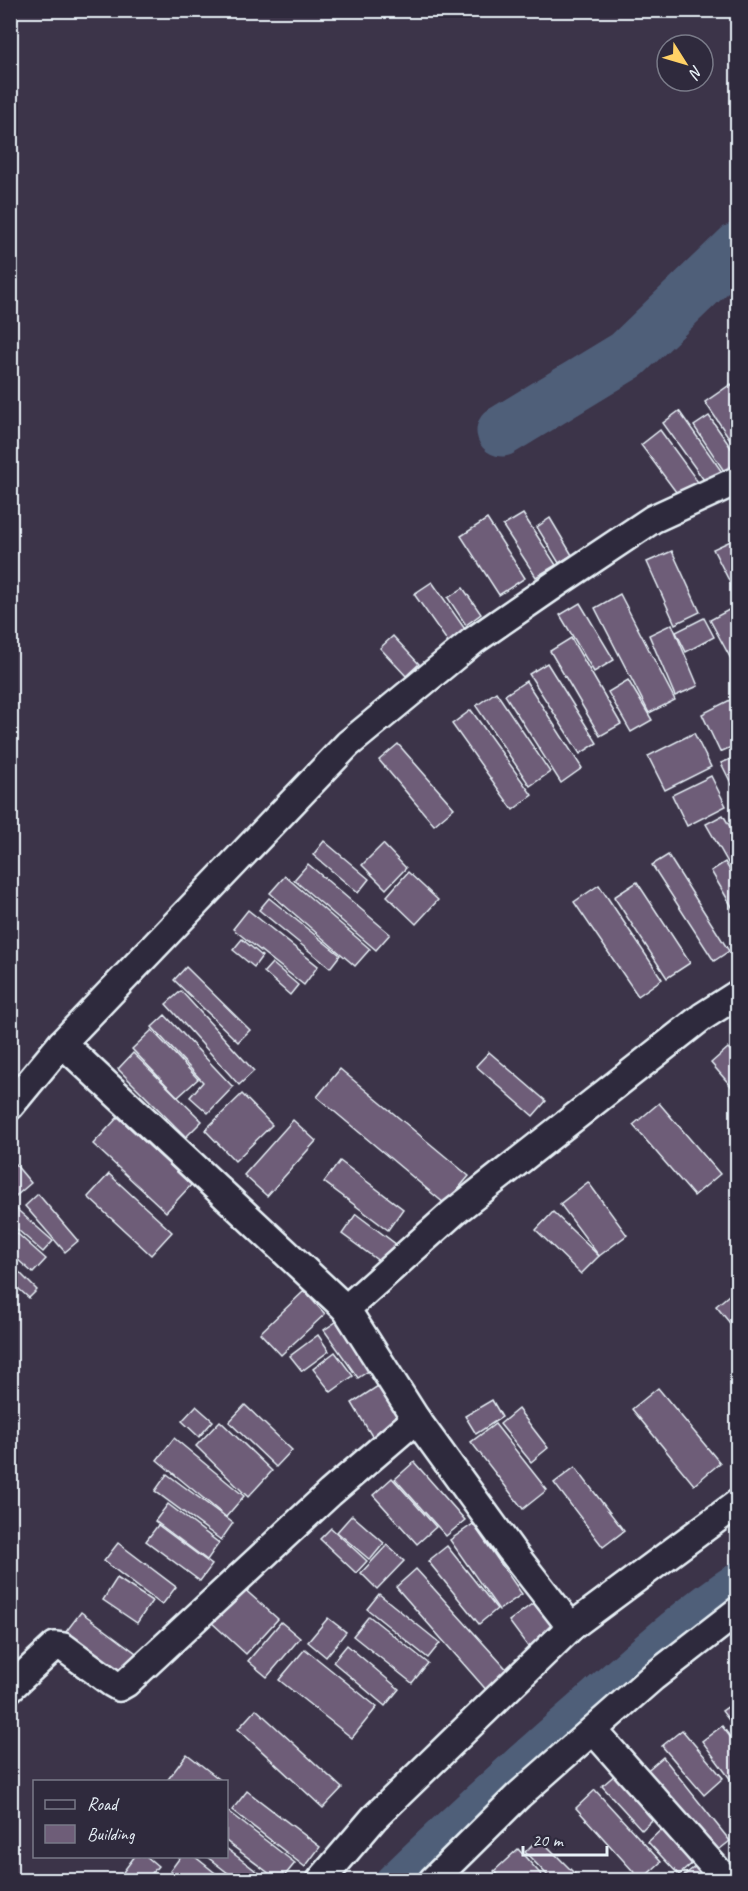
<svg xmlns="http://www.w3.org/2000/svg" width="748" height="1891" viewBox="0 0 748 1891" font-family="Caveat,sans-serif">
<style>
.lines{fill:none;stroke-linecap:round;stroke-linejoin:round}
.canal{stroke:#4f5e79;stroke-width:30}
.river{stroke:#4f5e79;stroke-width:51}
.building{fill:#6e5d78;stroke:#e8f1f8;stroke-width:1.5}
.street-casing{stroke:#e8f1f8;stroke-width:32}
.street{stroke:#2f2a3d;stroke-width:27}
</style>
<rect width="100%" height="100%" fill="#3c3449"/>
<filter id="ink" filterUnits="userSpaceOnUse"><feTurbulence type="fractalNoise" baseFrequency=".0167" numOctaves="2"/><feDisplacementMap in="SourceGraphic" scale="12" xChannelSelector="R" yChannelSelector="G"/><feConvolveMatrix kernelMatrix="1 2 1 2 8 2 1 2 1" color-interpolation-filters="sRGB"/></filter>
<g filter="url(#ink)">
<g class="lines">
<!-- canal -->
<path class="canal" d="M 390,1880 C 454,1818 521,1757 589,1698 C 637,1655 684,1611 738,1576"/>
<!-- river -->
<path class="river" d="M 502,431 L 627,355 L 738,248"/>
</g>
<!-- building -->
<g class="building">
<path d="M 731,384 L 738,393 L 738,451 L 705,402 Z"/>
<path d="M 679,411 L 722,472 L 706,483 L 663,423 Z"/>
<path d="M 709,416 L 738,458 L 738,471 L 728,477 L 694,426 Z"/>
<path d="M 660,430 L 698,482 L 679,496 L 641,445 Z"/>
<path d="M 523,514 L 556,565 L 536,577 L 503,526 Z"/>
<path d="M 550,518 L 572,555 L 559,563 L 537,527 Z"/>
<path d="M 487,519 L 525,578 L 499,595 L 461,536 Z"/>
<path d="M 735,539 L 738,544 L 738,598 L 713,549 Z"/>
<path d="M 672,551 L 700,612 L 675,624 L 647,562 Z"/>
<path d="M 432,582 L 467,632 L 450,645 L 414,594 Z"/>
<path d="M 463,588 L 481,614 L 466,625 L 448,598 Z"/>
<path d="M 620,594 L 675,700 L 649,713 L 595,608 Z"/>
<path d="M 580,603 L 614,660 L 594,672 L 560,615 Z"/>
<path d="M 738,605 L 738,672 L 710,620 Z"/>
<path d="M 704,618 L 714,637 L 686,652 L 676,632 Z"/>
<path d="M 672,624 L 698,686 L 675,696 L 649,635 Z"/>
<path d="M 393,636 L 419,664 L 406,676 L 380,648 Z"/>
<path d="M 571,638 L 621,724 L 600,736 L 550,651 Z"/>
<path d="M 547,663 L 597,743 L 580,754 L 529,674 Z"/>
<path d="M 628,680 L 652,720 L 631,732 L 608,692 Z"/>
<path d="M 526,681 L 582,768 L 561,783 L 505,695 Z"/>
<path d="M 496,692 L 550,772 L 530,786 L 476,706 Z"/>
<path d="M 738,696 L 738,744 L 720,752 L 702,714 Z"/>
<path d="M 471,710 L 532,795 L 513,810 L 452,724 Z"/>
<path d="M 694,733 L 711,767 L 665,790 L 648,756 Z"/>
<path d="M 398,744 L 454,808 L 434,825 L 379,760 Z"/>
<path d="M 738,756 L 738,782 L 732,785 L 721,763 Z"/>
<path d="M 711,776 L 726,806 L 687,826 L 672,795 Z"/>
<path d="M 723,815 L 738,840 L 738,871 L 734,873 L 706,824 Z"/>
<path d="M 324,841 L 369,879 L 358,893 L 313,855 Z"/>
<path d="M 383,844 L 406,868 L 386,889 L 362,865 Z"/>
<path d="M 668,855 L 729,951 L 714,961 L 652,865 Z"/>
<path d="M 725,862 L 738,884 L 738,917 L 711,871 Z"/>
<path d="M 308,864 L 390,934 L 376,950 L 294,880 Z"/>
<path d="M 408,872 L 438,900 L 416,924 L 387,896 Z"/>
<path d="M 285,876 L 370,949 L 355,966 L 270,893 Z"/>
<path d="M 637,882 L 690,963 L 667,978 L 614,897 Z"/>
<path d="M 599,885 L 662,979 L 638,996 L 574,902 Z"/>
<path d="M 269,898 L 340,955 L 330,968 L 259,910 Z"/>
<path d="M 248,910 L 318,966 L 304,985 L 233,929 Z"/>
<path d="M 242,939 L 262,956 L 254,967 L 233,950 Z"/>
<path d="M 272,963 L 298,985 L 290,995 L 264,972 Z"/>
<path d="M 186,967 L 250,1030 L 238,1042 L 174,980 Z"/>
<path d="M 181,991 L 254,1071 L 239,1085 L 166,1004 Z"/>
<path d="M 165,1015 L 233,1087 L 208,1113 L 190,1097 L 203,1082 L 152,1027 Z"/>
<path d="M 152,1030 L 198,1079 L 178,1097 L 132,1049 Z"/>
<path d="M 728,1048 L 738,1058 L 738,1094 L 711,1063 Z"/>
<path d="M 489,1052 L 546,1101 L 533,1116 L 476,1066 Z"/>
<path d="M 133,1053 L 202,1121 L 186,1137 L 118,1069 Z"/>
<path d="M 340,1069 L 469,1176 L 445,1204 L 317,1097 Z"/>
<path d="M 242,1094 L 272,1125 L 235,1161 L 205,1130 Z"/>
<path d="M 659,1103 L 720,1174 L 694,1196 L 633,1125 Z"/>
<path d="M 118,1117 L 191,1185 L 166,1212 L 93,1144 Z"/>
<path d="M 293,1120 L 316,1141 L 267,1196 L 244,1175 Z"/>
<path d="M 10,1158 L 31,1183 L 16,1196 L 10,1190 Z"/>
<path d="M 340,1161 L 403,1209 L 388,1230 L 324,1182 Z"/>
<path d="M 109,1174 L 172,1232 L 151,1255 L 88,1197 Z"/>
<path d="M 588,1182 L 627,1235 L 599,1256 L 560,1204 Z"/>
<path d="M 38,1194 L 78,1241 L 65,1252 L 25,1206 Z"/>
<path d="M 13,1206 L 53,1241 L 43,1252 L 10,1223 L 10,1209 Z"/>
<path d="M 553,1212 L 599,1256 L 581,1274 L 536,1230 Z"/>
<path d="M 356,1214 L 401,1248 L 387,1267 L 342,1234 Z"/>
<path d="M 10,1227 L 46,1259 L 33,1273 L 10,1253 Z"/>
<path d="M 13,1266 L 37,1290 L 29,1298 L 10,1281 L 10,1269 Z"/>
<path d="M 735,1290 L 738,1293 L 738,1333 L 716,1306 Z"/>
<path d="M 304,1291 L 325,1314 L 281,1355 L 260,1333 Z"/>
<path d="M 342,1318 L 376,1366 L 358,1378 L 324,1330 Z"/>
<path d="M 318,1335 L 329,1351 L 302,1371 L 290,1356 Z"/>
<path d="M 335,1352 L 353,1376 L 331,1392 L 313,1369 Z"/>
<path d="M 381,1384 L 403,1419 L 373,1438 L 352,1403 Z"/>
<path d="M 658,1388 L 720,1463 L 694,1485 L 632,1409 Z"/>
<path d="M 492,1400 L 502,1417 L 476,1434 L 465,1416 Z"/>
<path d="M 245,1405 L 292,1450 L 276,1467 L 229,1422 Z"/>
<path d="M 196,1406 L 213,1421 L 199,1437 L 182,1421 Z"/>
<path d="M 518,1409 L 548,1448 L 531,1462 L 500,1424 Z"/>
<path d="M 220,1421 L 272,1471 L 248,1497 L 196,1446 Z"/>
<path d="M 495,1424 L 547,1490 L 523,1509 L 471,1442 Z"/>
<path d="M 174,1438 L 244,1496 L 226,1517 L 157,1460 Z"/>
<path d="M 414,1462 L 465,1520 L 446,1536 L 395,1479 Z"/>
<path d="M 575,1467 L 624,1531 L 603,1547 L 554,1483 Z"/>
<path d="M 167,1474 L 233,1523 L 221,1540 L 155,1491 Z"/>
<path d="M 392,1478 L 436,1527 L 417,1544 L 373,1495 Z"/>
<path d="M 168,1504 L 219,1543 L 207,1560 L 155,1521 Z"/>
<path d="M 352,1515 L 384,1543 L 370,1560 L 337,1532 Z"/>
<path d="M 473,1524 L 522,1594 L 499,1610 L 450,1540 Z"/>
<path d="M 158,1525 L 212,1565 L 200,1581 L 146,1541 Z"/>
<path d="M 331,1528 L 367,1561 L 356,1573 L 320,1539 Z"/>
<path d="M 118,1543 L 176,1587 L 162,1605 L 104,1561 Z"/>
<path d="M 387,1545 L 404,1561 L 377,1589 L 361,1573 Z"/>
<path d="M 447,1546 L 497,1609 L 479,1624 L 428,1561 Z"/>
<path d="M 416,1569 L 511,1674 L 489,1693 L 396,1587 Z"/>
<path d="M 117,1578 L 152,1601 L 137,1623 L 103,1600 Z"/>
<path d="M 242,1587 L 278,1619 L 246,1654 L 211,1622 Z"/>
<path d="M 379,1594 L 440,1643 L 428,1658 L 367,1609 Z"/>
<path d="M 536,1601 L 555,1629 L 529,1648 L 509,1621 Z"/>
<path d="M 81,1612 L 136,1653 L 117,1678 L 62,1637 Z"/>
<path d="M 369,1616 L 428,1663 L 412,1683 L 353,1636 Z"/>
<path d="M 328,1618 L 346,1632 L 326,1657 L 308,1642 Z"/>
<path d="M 281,1622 L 300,1638 L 267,1677 L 248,1661 Z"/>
<path d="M 347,1645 L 399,1689 L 385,1706 L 333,1662 Z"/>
<path d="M 305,1649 L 377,1707 L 352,1738 L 279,1680 Z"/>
<path d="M 738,1700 L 738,1732 L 722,1711 Z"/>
<path d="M 256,1709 L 342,1788 L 323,1808 L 238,1729 Z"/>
<path d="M 722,1726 L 738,1747 L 738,1775 L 731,1780 L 702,1741 Z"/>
<path d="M 682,1730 L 723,1778 L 704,1795 L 662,1746 Z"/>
<path d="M 187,1754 L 223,1782 L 166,1782 Z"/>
<path d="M 663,1757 L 730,1841 L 711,1856 L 644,1773 Z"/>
<path d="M 617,1773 L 656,1816 L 642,1830 L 602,1786 Z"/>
<path d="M 595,1790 L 661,1862 L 641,1880 L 576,1808 Z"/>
<path d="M 247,1791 L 320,1847 L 305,1867 L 232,1810 Z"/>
<path d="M 226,1810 L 295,1863 L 281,1880 L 278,1880 L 226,1841 Z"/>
<path d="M 665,1826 L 696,1860 L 679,1875 L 648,1842 Z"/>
<path d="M 539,1838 L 581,1880 L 552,1880 L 525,1852 Z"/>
<path d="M 226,1848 L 268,1880 L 237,1880 L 206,1856 L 226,1856 Z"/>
<path d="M 518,1849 L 546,1880 L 502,1880 L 494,1871 Z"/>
<path d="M 135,1856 L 146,1856 L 158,1866 L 146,1880 L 133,1880 L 123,1872 Z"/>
<path d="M 181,1856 L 194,1856 L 224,1880 L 182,1880 L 170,1871 Z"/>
<path d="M 701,1862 L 715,1880 L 684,1880 L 682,1877 Z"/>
</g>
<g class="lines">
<defs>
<g id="street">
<path d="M 62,1043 L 346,1309"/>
<path d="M 10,1106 L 62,1043 L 348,744 L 473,641 L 557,583 L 653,519 L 738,480"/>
<path d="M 571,1627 L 511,1550 L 416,1419 L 346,1309 L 454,1212 L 702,1017 L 738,994"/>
<path d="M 10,1688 L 55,1646 L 63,1647 L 112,1683 L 119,1687 L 126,1683 L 330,1493 L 416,1419"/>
<path d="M 593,1730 L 726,1880"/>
<path d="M 321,1880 L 374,1818 L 571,1627 L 738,1503"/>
<path d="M 433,1880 L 519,1795 L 653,1677 L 738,1611"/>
</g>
</defs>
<!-- street casing -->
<use href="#street" class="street-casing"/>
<!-- street -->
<use href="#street" class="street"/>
</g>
</g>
<!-- margin -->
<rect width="748" height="1891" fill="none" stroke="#2f2a3d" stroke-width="36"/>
<rect x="18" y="18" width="712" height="1855" fill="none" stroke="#e8f1f8" stroke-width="2" filter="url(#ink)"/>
<!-- legend -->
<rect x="33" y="1780" width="195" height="78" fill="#2f2a3d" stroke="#797a88" stroke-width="1.5"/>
<rect x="45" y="1800" width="30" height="9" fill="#2f2a3d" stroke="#797a88" stroke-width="1.5"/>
<text x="87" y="1810" font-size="18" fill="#e8f1f8">Road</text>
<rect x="45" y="1825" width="30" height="18" fill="#6e5d78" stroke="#797a88" stroke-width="1.5"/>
<text x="87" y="1840" font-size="18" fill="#e8f1f8">Building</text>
<!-- north arrow -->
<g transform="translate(685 63) rotate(127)"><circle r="28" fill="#2f2a3d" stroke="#797a88" stroke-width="1.5"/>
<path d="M0-4.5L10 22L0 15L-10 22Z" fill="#ffd166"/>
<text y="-9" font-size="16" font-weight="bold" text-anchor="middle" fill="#e8f1f8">N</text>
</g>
<!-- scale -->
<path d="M523 1846v9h84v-9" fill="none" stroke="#e8f1f8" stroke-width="3"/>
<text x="532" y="1846" font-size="18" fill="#e8f1f8" stroke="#2f2a3d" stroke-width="4.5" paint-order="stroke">20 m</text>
</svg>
